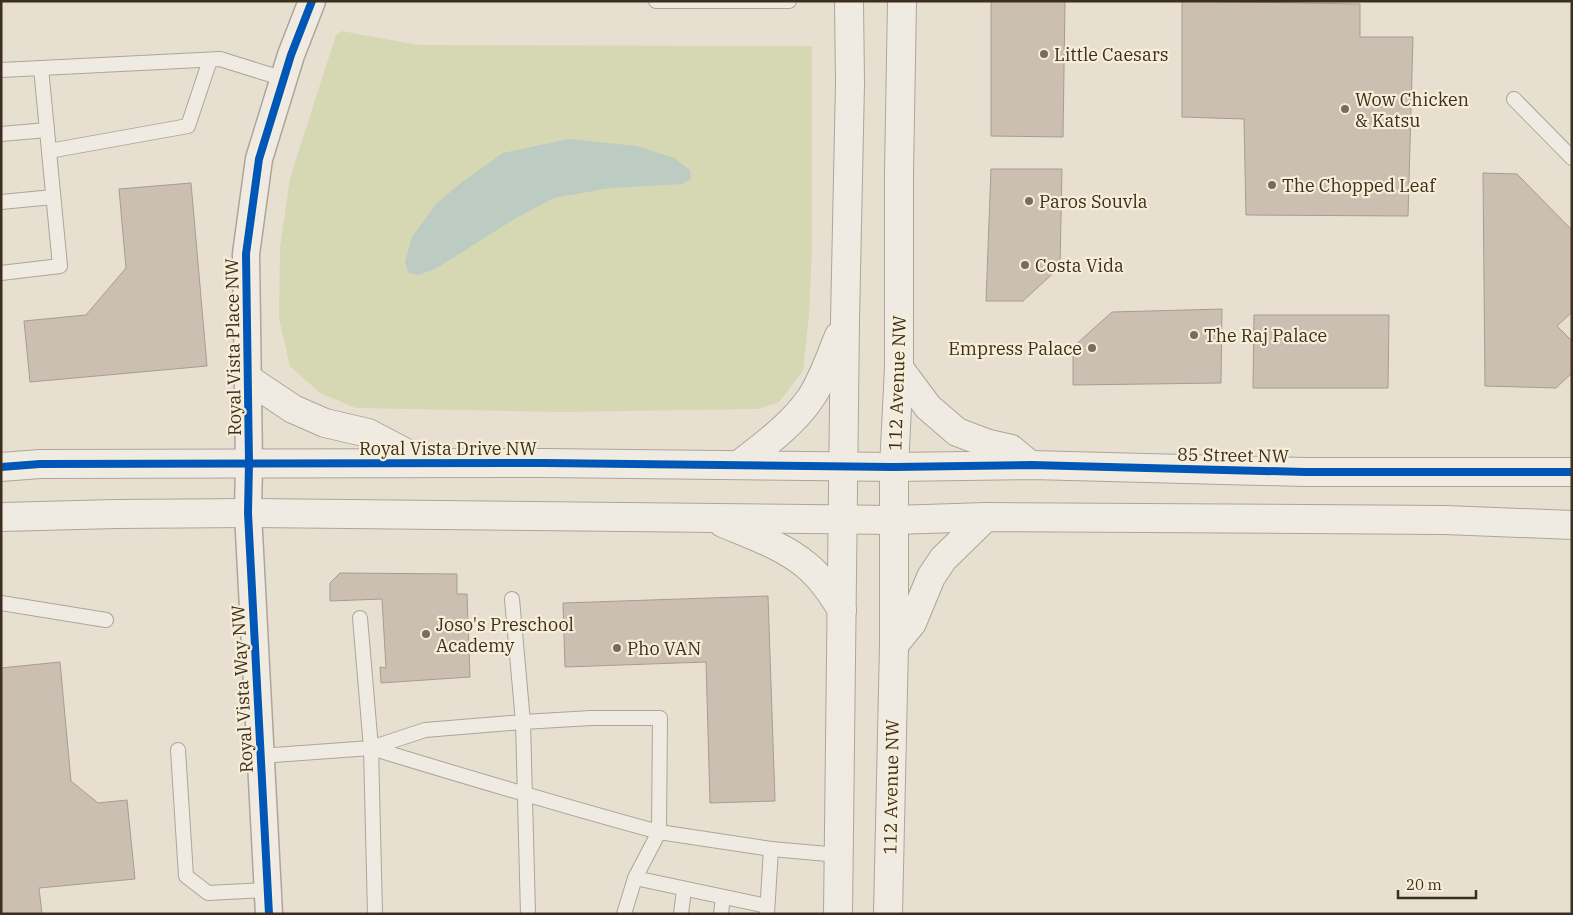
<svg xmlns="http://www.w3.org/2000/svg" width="1573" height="915" viewBox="0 0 1573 915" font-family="'IBM Plex Serif',serif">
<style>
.green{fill:#d6d7b3}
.water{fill:#bcccc2}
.building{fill:#cbbfb2;stroke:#a89c90}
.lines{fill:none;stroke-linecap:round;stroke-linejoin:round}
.service-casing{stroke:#ada599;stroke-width:16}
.minor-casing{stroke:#ada599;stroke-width:29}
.tertiary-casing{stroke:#ada599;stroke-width:30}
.service{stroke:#efebe3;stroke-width:14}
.minor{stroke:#efebe3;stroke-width:26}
.tertiary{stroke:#efebe3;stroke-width:28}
.cycleway-casing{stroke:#f7eed8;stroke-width:11}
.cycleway{stroke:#0057b8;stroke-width:8}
.poi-dot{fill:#786c5e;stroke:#f7eed8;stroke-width:2}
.labels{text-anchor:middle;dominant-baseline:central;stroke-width:4.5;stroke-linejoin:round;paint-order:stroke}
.poi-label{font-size:18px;fill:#3d2e20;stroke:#f7eed8;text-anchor:start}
.street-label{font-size:18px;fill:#3d2e20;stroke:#f7eed8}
</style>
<rect width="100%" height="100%" fill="#e7e0d1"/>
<!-- green -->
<path class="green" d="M 342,31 L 418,45 L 812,46 L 812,250 L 809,316 L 803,371 L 779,402 L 758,409 L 561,412 L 356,408 L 320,393 L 290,366 L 279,319 L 280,247 L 290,178 L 336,35 Z"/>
<!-- water -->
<path class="water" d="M 568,139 L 637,146 L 674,158 L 690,170 L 691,179 L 682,184 L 610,188 L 554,198 L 516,218 L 437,268 L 419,275 L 409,273 L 405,262 L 412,237 L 436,204 L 461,183 L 503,153 Z"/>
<!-- building -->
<g class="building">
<path d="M 991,1 L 1065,1 L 1063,137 L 991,136 Z"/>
<path d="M 1182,1 L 1360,4 L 1360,37 L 1413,37 L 1408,216 L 1246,215 L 1244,119 L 1182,117 Z"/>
<path d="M 991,169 L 1062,169 L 1060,267 L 1023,301 L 986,301 Z"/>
<path d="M 1483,173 L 1517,174 L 1572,230 L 1572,312 L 1557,326 L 1572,341 L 1572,373 L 1556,388 L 1485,386 Z"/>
<path d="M 191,183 L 207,366 L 30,382 L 24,321 L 86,315 L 126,268 L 119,189 Z"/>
<path d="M 1222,309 L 1221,383 L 1073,385 L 1073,347 L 1112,312 Z"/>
<path d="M 1254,315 L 1389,315 L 1388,388 L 1253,388 Z"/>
<path d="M 340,573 L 457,574 L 457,594 L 467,594 L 470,677 L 381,683 L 380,667 L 386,668 L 382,599 L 330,601 L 330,583 Z"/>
<path d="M 768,596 L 775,801 L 710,803 L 706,662 L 565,667 L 563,603 Z"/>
<path d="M 60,662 L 71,781 L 98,803 L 127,800 L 135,879 L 39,888 L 42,914 L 1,914 L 1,668 Z"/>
</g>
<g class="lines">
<defs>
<g id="service">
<path d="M 656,1 L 789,1"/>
<path d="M 1,70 L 220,59 L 284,79"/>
<path d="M 1514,99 L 1572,158"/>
<path d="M 1,134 L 47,130"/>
<path d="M 49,151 L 188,126 L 210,60"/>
<path d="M 1,202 L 53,197"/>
<path d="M 1,273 L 60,266 L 41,68"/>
<path d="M 1,603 L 106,620"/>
<path d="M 371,748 C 467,777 562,806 659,832 L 660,718 L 591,718 L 523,722 L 528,914"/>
<path d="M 371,748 L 425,730 L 523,722 L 512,599"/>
<path d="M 371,748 L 375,914"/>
<path d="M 178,750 L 186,876 L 208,893 L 268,890"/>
<path d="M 260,756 L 371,748 L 360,618"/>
<path d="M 635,878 L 767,906"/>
<path d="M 624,914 L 635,878 L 659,832 L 771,849 L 839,855"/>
<path d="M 681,914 L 684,889"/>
<path d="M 721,914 L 723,897"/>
<path d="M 767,914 L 771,849"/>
</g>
<path id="minor" d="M 269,914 L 248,513 L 249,463 L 246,254 L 259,159 L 291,55 L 312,1"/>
<g id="tertiary">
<path d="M 899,368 L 928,407 L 957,432 L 989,444 L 1011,449 L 1029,464"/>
<path d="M 248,379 L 293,409 L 325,423 L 368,433 L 421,461"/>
<path d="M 740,464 C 764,445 792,425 810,399 C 823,380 830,357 839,336"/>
<path d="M 1,467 L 40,464 L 544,463 L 894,467 L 1031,465 L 1305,472 L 1572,472"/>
<path d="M 1,517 L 116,514 L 248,513 L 894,520 L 986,517 L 1445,520 L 1572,525"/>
<path d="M 723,523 C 749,534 784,546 806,565 C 821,577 832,594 842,610"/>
<path d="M 894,645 L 912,623 L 931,577 L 943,559 L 986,517"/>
<path d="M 838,914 L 845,320 L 850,83 L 849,1"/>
<path d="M 888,914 L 894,645 L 894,467 L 899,368 L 899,173 L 902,1"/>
</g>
</defs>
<!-- service casing -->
<use href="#service" class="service-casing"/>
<!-- minor casing -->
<use href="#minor" class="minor-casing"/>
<!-- tertiary casing -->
<use href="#tertiary" class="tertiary-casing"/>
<!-- service -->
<use href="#service" class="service"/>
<!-- minor -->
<use href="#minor" class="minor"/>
<!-- tertiary -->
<use href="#tertiary" class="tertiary"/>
<defs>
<g id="cycleway">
<path d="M 1,467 L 40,464 L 544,463 L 894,467 L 1031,465 L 1305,472 L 1572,472"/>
<path d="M 269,914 L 248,513 L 249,463 L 246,254 L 259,159 L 291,55 L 312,1"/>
</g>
</defs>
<!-- cycleway casing -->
<use href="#cycleway" class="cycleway-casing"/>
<!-- cycleway -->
<use href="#cycleway" class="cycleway"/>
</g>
<!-- markers -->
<g class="poi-dot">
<circle cx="1044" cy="54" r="5"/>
<circle cx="1345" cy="109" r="5"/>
<circle cx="1272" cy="185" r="5"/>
<circle cx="1029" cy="201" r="5"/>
<circle cx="1025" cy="265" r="5"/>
<circle cx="1194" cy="335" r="5"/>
<circle cx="1092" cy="348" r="5"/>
<circle cx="426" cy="634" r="5"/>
<circle cx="617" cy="648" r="5"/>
</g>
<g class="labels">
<!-- poi labels -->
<g class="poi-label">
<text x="1054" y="54">Little Caesars</text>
<text x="1355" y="99">Wow Chicken<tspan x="1355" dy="21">&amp; Katsu</tspan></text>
<text x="1282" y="185">The Chopped Leaf</text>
<text x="1039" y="201">Paros Souvla</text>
<text x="1035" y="265">Costa Vida</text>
<text x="1204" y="335">The Raj Palace</text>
<text x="1082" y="348" text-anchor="end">Empress Palace</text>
<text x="436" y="624">Joso's Preschool<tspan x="436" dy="21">Academy</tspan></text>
<text x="627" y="648">Pho VAN</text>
</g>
<!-- street labels -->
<g class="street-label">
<text transform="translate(233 347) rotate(-91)">Royal Vista Place NW</text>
<text transform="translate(897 383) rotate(-88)">112 Avenue NW</text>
<text x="448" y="448">Royal Vista Drive NW</text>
<text transform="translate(1233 455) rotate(1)">85 Street NW</text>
<text transform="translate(242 689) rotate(-93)">Royal Vista Way NW</text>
<text transform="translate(891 787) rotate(-89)">112 Avenue NW</text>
</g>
</g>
<!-- border -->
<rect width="1573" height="915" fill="none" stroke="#3d2e20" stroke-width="5"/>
<!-- scale -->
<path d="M1398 890v8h78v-8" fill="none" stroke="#3d2e20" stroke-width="2.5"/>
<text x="1406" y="890" font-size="15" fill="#3d2e20" stroke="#f7eed8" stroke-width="4" paint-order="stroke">20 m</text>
</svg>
